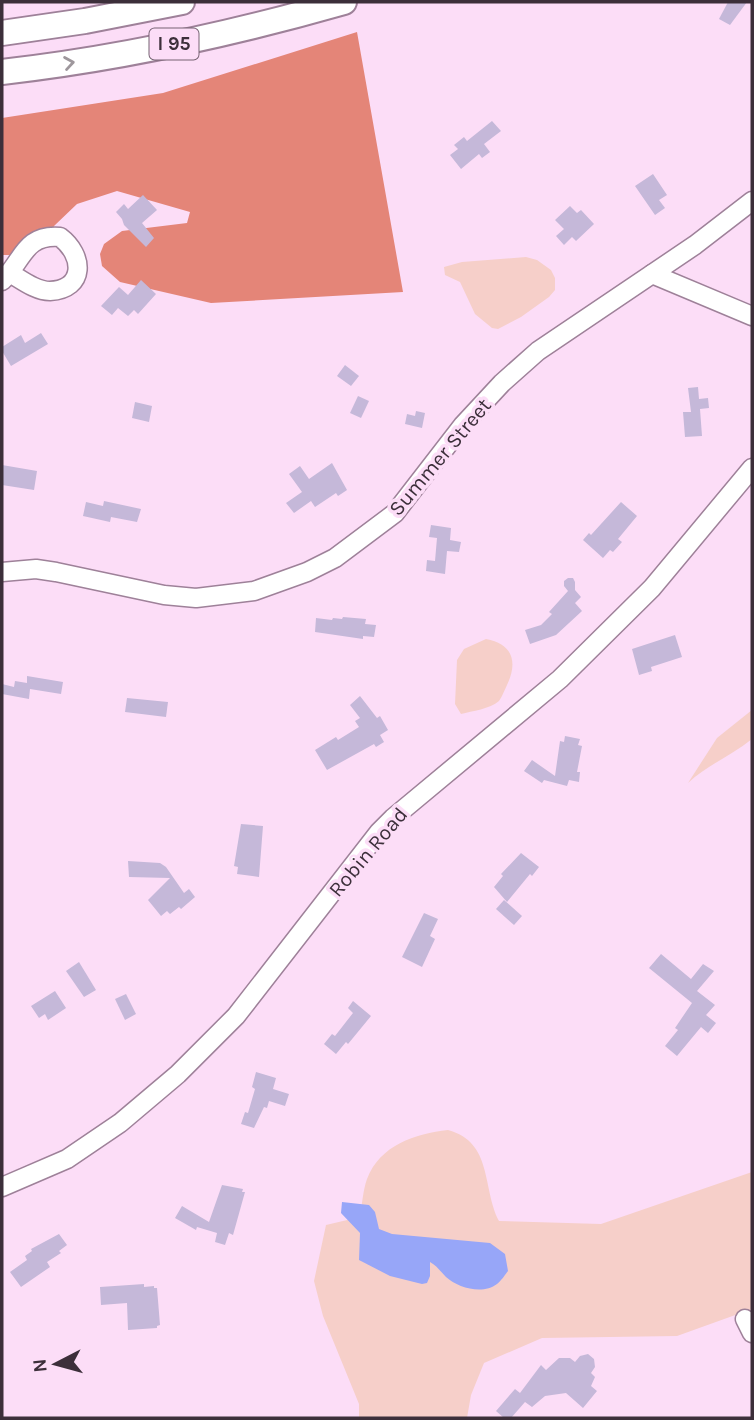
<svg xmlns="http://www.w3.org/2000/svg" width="754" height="1420" viewBox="0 0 754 1420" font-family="Karla,sans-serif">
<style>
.green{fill:#f6cfc9}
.forest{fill:#e48578}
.water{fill:#97a6f8}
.building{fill:#c5b8d9}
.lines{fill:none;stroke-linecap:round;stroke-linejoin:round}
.minor-casing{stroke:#9e8199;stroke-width:21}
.highway-casing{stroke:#9e8199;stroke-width:28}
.minor{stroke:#fff;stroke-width:18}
.highway{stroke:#fff;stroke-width:24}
.oneway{stroke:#9e979c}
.labels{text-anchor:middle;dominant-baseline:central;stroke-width:7;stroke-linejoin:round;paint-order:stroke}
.shield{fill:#fcddf7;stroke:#766373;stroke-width:2}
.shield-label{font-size:19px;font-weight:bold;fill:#3c2f3a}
.street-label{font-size:21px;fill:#3c2f3a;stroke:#fcddf7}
</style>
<rect width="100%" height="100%" fill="#fcddf7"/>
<!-- green -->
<g class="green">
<path d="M 526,257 L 537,260 L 551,270 L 555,278 L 555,290 L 549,297 L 521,317 L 498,329 L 492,328 L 475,314 L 460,282 L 445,275 L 444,267 L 462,262 Z"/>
<path d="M 486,639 C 513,644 518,662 507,685 C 505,689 502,697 499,701 C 490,709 472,711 461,714 L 455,704 L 457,660 L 464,649 Z"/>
<path d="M 752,710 L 752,739 C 731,756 707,765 688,783 L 717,738 Z"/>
<path d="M 448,1130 C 493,1142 482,1188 499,1221 L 601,1224 L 752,1172 L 752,1309 L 677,1336 L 542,1338 L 484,1363 L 471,1395 L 467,1418 L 359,1418 L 359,1404 L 323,1316 L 314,1281 L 326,1225 L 360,1217 C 362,1205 363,1190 367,1179 C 380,1145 415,1134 448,1130 Z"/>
</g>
<!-- forest -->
<path class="forest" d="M 357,32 L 403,292 L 211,303 L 120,282 L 102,266 L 100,254 L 104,244 L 122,231 L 187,223 L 190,212 L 117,191 L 77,204 L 54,226 L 47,246 L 16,255 L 2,255 L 2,118 L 163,93 Z"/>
<!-- water -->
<path class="water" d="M 342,1202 L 369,1205 L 375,1212 L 379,1229 L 392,1234 L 490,1243 L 505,1254 L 508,1271 C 505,1275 501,1281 497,1284 C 483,1295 458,1288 446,1277 C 440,1271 437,1266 430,1262 L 430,1276 L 427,1283 L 422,1284 L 390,1276 L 359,1260 L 360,1233 L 341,1213 Z"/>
<!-- building -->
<g class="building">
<path d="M 728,2 L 747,2 L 730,25 L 719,19 Z"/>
<path d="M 492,121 L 501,131 L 484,144 L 490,152 L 482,158 L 479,154 L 461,169 L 450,155 L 458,149 L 454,145 L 464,137 L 467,141 Z"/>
<path d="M 653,174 L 667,195 L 659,200 L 665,208 L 655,215 L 635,186 Z"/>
<path d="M 143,195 L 157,210 L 142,223 L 154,238 L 146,247 L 124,225 L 122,219 L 116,212 L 124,204 L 128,209 Z"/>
<path d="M 570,206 L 577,213 L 581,210 L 594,224 L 576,241 L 572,237 L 564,245 L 556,236 L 564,229 L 555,220 Z"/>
<path d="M 141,280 L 156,294 L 138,314 L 134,310 L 128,316 L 118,308 L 112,315 L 101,306 L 119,287 L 128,295 Z"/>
<path d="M 41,333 L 48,344 L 11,366 L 2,351 L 2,347 L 21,335 L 25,343 Z"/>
<path d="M 345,365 L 359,376 L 351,386 L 337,376 Z"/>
<path d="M 698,387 L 699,399 L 708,398 L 709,408 L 700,409 L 702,436 L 685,437 L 683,412 L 691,412 L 688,388 Z"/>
<path d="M 358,396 L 369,401 L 361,418 L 350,413 Z"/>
<path d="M 135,402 L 152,406 L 149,422 L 132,418 Z"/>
<path d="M 416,411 L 425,413 L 422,428 L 405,424 L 407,414 L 415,416 Z"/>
<path d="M 332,463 L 347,490 L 338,496 L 336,493 L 315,507 L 311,501 L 294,513 L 286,503 L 302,492 L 289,474 L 300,466 L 309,479 Z"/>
<path d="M 2,465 L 37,471 L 34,490 L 2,485 Z"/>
<path d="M 104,501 L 141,509 L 137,522 L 111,517 L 110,522 L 83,516 L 86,502 L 103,506 Z"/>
<path d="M 621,502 L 637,516 L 618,539 L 622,542 L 613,552 L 610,550 L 603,558 L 583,540 L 589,533 L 591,535 Z"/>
<path d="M 431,525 L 451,528 L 450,540 L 461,542 L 459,552 L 447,551 L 445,574 L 426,571 L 427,560 L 435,561 L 437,538 L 429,537 Z"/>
<path d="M 568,578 L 573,578 L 575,582 L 575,590 L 581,597 L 575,603 L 582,611 L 556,635 L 530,644 L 525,630 L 541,625 L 552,614 L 549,612 L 568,591 L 564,586 L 564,581 Z"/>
<path d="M 343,617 L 366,619 L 365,624 L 376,625 L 374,637 L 363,636 L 363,639 L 315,632 L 316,618 L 332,620 L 333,618 L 342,619 Z"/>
<path d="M 675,635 L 682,657 L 651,667 L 652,671 L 639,675 L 632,649 Z"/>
<path d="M 27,676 L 63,682 L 61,694 L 30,689 L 29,699 L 2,694 L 2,684 L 14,687 L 15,681 L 27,683 Z"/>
<path d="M 360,696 L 377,718 L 380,716 L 388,730 L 380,735 L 384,742 L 376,747 L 374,744 L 327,770 L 315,750 L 336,737 L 338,740 L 359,727 L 355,721 L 360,718 L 350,705 Z"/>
<path d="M 127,698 L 168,702 L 166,717 L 125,712 Z"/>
<path d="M 565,736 L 580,739 L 578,745 L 582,746 L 577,772 L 580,772 L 579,782 L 569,780 L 567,786 L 544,780 L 542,783 L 524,771 L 532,760 L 555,776 L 560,741 L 564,742 Z"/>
<path d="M 241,824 L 263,826 L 259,877 L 237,874 L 238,867 L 234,866 Z"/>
<path d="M 521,853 L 539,867 L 532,876 L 530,874 L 507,902 L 494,887 L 503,876 L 501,874 Z"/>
<path d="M 128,861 L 160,863 L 166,867 L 184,893 L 189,889 L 195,897 L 181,909 L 179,907 L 170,914 L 167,911 L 161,916 L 148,900 L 170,878 L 129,877 Z"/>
<path d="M 504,900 L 522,916 L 514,925 L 496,909 Z"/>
<path d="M 424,913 L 438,919 L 430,936 L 435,939 L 422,967 L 402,957 Z"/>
<path d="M 661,954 L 691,979 L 703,964 L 714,971 L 697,991 L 715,1005 L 706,1015 L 716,1023 L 708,1033 L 701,1027 L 677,1056 L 665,1046 L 678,1030 L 675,1028 L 692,1003 L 649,968 Z"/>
<path d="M 79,962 L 96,990 L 84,997 L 66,971 Z"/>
<path d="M 55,991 L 66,1008 L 48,1020 L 45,1014 L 39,1018 L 31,1006 Z"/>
<path d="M 126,994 L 136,1014 L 125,1020 L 115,999 Z"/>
<path d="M 353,1001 L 371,1016 L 348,1044 L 346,1042 L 336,1054 L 324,1044 L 332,1034 L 335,1036 L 353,1013 L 348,1008 Z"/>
<path d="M 256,1072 L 276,1078 L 273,1089 L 289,1094 L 285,1106 L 269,1101 L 267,1108 L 264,1107 L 254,1128 L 241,1124 L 245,1112 L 248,1113 L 255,1089 L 252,1087 Z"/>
<path d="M 222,1185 L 243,1189 L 242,1192 L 245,1192 L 233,1235 L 229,1233 L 225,1245 L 215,1242 L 217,1233 L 197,1227 L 196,1230 L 175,1218 L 182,1206 L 209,1222 Z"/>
<path d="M 59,1234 L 67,1245 L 59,1251 L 61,1253 L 47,1262 L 50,1267 L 21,1287 L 10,1272 L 27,1260 L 25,1256 L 32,1251 L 31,1249 Z"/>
<path d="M 144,1284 L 144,1287 L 154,1286 L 154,1288 L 157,1288 L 160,1325 L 157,1326 L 157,1328 L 128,1330 L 127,1303 L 101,1305 L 100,1287 Z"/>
<path d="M 588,1354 L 594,1359 L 595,1367 L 591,1373 L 595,1377 L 591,1386 L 597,1391 L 583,1408 L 566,1393 L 545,1396 L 532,1407 L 525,1402 L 511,1418 L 504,1418 L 496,1411 L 515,1389 L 520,1393 L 541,1365 L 546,1370 L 559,1358 L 570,1358 L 575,1362 L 580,1356 Z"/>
</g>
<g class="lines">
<defs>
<g id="minor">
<path d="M 652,274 L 752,316"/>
<path d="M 2,281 C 23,261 24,234 60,237 C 84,255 86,289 50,291 C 36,291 22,280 10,273"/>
<path d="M 2,572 L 36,569 L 56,572 L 164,595 L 196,598 L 254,591 L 307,572 L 335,558 L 395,513 L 463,425 L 502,383 L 538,351 L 695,245 L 752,201"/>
<path d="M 2,1187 L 67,1159 L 120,1123 L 178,1074 L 236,1016 L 379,832 L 393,818 L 560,679 L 652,588 L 752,468"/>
<path d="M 745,1319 L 752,1333"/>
</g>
<g id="highway">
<path d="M 2,33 L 85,21 L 182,2"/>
<path d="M 2,72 C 117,59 232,34 344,2"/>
</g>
</defs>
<!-- minor casing -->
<use href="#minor" class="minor-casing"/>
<!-- highway casing -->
<use href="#highway" class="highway-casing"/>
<!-- minor -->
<use href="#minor" class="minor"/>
<!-- highway -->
<use href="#highway" class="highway"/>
</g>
<!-- one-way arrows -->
<defs><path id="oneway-chevron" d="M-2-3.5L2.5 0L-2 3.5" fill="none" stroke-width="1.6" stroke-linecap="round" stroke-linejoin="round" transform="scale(1.75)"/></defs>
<use class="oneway" href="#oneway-chevron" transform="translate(69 63) rotate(-9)"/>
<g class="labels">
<!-- shield labels -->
<rect class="shield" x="149.5" y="28.5" width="49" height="31" rx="5"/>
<g class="shield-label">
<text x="174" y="44">I 95</text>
</g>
<!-- street labels -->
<g class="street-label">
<text transform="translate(440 457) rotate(-50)">Summer Street</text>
<text transform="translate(368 852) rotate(-50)">Robin Road</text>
</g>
</g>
<!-- border -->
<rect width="754" height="1420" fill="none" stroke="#3c2f3a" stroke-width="7"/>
<!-- north arrow -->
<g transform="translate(56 1364) rotate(264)" stroke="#fcddf7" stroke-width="5" paint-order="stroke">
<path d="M0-5L12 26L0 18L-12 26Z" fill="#3c2f3a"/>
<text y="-10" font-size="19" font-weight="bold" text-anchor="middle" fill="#3c2f3a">N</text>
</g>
</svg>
